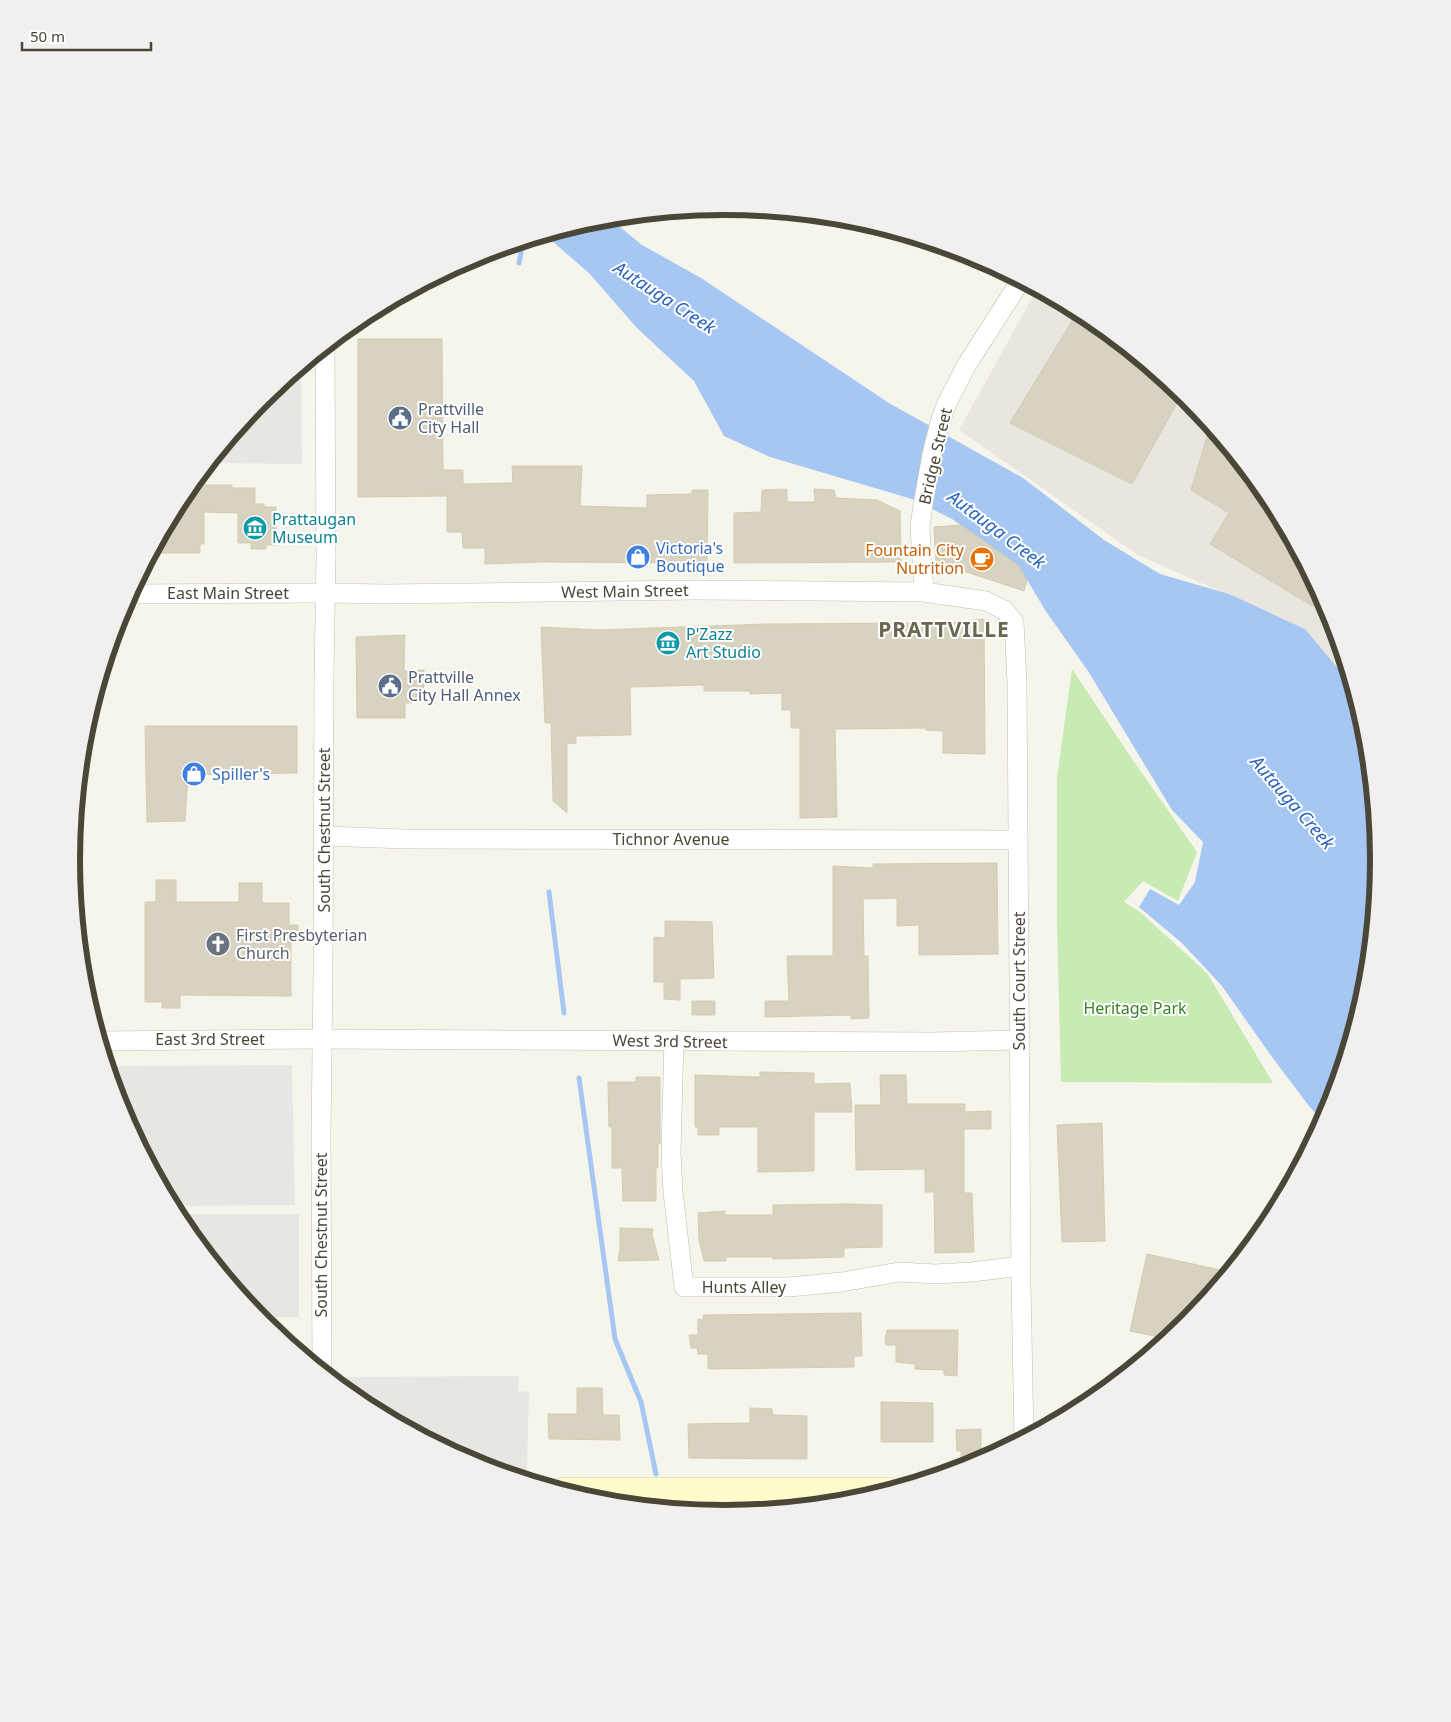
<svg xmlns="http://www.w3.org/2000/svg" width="1451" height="1722" viewBox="0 0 1451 1722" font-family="'Noto Sans',sans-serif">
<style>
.industrial{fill:#e9e6df}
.green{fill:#c7ebb3}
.parking{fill:#e8e6e2}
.water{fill:#a6c6f3}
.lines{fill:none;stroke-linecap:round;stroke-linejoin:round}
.stream{stroke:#a6c6f3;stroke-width:5}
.building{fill:#d8d3c0;stroke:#d3ccb3}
.minor-casing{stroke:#c2bfad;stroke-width:20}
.secondary-casing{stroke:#d7d29a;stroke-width:29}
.minor{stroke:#fff;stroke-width:19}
.secondary{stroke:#fffccc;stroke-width:28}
.labels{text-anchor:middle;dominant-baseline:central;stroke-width:4;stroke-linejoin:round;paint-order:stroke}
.service-label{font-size:16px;fill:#4e5e75;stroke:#fff;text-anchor:start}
.street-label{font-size:16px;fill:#4b4738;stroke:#fff}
.culture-label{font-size:16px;fill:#0d838f;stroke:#fff;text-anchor:start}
.shop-label{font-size:16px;fill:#366cbe;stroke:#fff;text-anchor:start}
.food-label{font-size:16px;fill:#c56008;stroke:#fff;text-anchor:end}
.worship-label{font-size:16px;fill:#5b616d;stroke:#fff;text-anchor:start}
.park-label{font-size:16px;fill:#398028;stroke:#fff}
.water-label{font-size:18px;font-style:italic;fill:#2c65bc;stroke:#fff}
.district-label{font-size:21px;font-weight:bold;letter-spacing:1px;fill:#6e674f;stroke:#fff}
.rim{fill:none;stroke:#4b4738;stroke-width:6}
</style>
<rect width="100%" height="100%" fill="#f6f5eb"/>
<!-- industrial -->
<path class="industrial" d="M 1037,289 L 1089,317 L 1188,399 L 1270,498 L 1330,611 L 1352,685 L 1305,629 L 1138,555 L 959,430 Z"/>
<!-- green -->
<path class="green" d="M 1072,669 L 1128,753 L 1197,852 L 1178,901 L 1143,881 L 1124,902 L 1140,912 L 1207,973 L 1273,1083 L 1061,1082 L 1057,922 L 1057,778 Z"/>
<!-- parking -->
<g class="parking">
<path d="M 301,378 L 302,464 L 210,463 L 263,398 L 287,379 Z"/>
<path d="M 292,1065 L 295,1205 L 172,1206 L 121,1111 L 107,1066 Z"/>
<path d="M 176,1214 L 299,1214 L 299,1317 L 257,1317 L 181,1224 Z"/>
<path d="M 519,1376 L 518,1392 L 529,1391 L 527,1470 L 492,1470 L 475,1465 L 362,1405 L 344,1390 L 344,1377 Z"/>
</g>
<!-- water -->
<path class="water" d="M 609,218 L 642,245 L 701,278 L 889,403 L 1023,478 L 1104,540 L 1160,574 L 1229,594 L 1305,629 L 1352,685 L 1367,734 L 1380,861 L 1367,989 L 1330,1112 L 1324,1122 L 1309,1106 L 1272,1057 L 1222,986 L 1182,943 L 1139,907 L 1150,889 L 1179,905 L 1195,882 L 1203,842 L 1172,810 L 1088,671 L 1045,610 L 1019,566 L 952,519 L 912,499 L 770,457 L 724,436 L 694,381 L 637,328 L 589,273 L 545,235 L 598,219 Z"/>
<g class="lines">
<!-- stream -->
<g class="stream">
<path d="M 519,263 L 523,242"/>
<path d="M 549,892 L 564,1013"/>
<path d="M 579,1078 L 615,1339 L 641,1402 L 656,1474"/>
</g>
</g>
<!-- building -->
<g class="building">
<path d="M 1078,311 L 1089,317 L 1182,394 L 1132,484 L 1010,423 Z"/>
<path d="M 358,339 L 442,339 L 443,470 L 463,470 L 463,484 L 513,483 L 512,466 L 582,466 L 580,506 L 647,508 L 647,495 L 692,494 L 692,490 L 708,490 L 707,563 L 542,562 L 485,564 L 485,548 L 463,548 L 462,532 L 447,532 L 447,496 L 358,497 Z"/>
<path d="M 1208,433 L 1226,444 L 1270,498 L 1321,595 L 1314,607 L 1210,544 L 1229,513 L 1191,490 Z"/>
<path d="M 204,470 L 204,485 L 232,485 L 232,488 L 255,488 L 255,504 L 264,504 L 264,507 L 276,507 L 276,545 L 266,545 L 266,549 L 251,549 L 251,543 L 238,543 L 238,513 L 204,512 L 204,544 L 200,544 L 200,553 L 152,553 L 182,497 Z"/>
<path d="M 787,489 L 787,502 L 815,502 L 814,489 L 834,490 L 836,498 L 877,500 L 900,511 L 901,562 L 734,563 L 734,513 L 761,512 L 762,490 Z"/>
<path d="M 961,525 L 1019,566 L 1027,580 L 1024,591 L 936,562 L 934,527 Z"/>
<path d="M 984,619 L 985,754 L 943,753 L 943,731 L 926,730 L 926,728 L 835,729 L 837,817 L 800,818 L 800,728 L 791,728 L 791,710 L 782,710 L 782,693 L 750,694 L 750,691 L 704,691 L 704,685 L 630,687 L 631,735 L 576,736 L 576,743 L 567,744 L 567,813 L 553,801 L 551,723 L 545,723 L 541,627 L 599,630 L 765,624 L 949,623 Z"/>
<path d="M 405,635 L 404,671 L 424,670 L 423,702 L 405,703 L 405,718 L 357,718 L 356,637 Z"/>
<path d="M 145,726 L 297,726 L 297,773 L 188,775 L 185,821 L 147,822 Z"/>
<path d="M 997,863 L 998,954 L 919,955 L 919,925 L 897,926 L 897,898 L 863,899 L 864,956 L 868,956 L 869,1018 L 851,1019 L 851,1015 L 765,1017 L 765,1001 L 789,1001 L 787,956 L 833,956 L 833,866 L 873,868 L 873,864 Z"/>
<path d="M 156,880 L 176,880 L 176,902 L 239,902 L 239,883 L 262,883 L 262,903 L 289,903 L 289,925 L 298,925 L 298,940 L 291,940 L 291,996 L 180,995 L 180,1008 L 162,1008 L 162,1002 L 145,1002 L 145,902 L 156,902 Z"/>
<path d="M 665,921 L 712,922 L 714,978 L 680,979 L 680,1000 L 664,999 L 664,982 L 654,982 L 654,937 L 665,938 Z"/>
<rect x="692" y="1001" width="23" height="14"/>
<path d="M 760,1072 L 814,1073 L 814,1084 L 850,1083 L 852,1112 L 814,1112 L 814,1171 L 758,1172 L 758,1127 L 719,1127 L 719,1135 L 698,1135 L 698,1127 L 695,1127 L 695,1075 L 758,1077 L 760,1077 Z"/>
<path d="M 880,1075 L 906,1075 L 907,1104 L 965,1104 L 965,1112 L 991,1111 L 991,1129 L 964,1129 L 964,1193 L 972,1193 L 974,1252 L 935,1253 L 934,1192 L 925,1192 L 925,1169 L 856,1170 L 855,1105 L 881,1105 Z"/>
<path d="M 636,1077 L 660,1077 L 660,1144 L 658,1144 L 658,1168 L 656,1168 L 656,1201 L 623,1201 L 622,1168 L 612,1168 L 612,1127 L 609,1127 L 608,1082 L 636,1082 Z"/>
<path d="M 1102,1123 L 1105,1241 L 1062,1242 L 1057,1125 Z"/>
<path d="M 849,1204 L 882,1205 L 882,1247 L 844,1248 L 844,1257 L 773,1259 L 773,1257 L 726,1257 L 726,1261 L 704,1261 L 699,1240 L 698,1213 L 725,1211 L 725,1215 L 773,1215 L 773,1205 Z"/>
<path d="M 620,1228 L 653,1229 L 652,1235 L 659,1260 L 618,1261 L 620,1249 Z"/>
<path d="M 1147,1254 L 1225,1271 L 1223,1281 L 1188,1324 L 1169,1339 L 1130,1331 Z"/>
<path d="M 861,1313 L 862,1356 L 854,1356 L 854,1367 L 708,1369 L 708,1354 L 698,1354 L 697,1348 L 691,1348 L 689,1335 L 698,1335 L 698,1319 L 704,1320 L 703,1315 Z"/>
<path d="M 887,1330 L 958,1330 L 957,1376 L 944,1375 L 944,1370 L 915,1369 L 915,1364 L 896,1362 L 896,1345 L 886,1345 L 885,1338 Z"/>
<path d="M 577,1388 L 602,1388 L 603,1415 L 619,1415 L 620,1440 L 549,1439 L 548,1414 L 577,1414 Z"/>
<path d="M 881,1402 L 933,1403 L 933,1442 L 881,1442 Z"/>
<path d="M 750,1408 L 772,1409 L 773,1415 L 807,1416 L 807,1459 L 689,1458 L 688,1424 L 750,1423 Z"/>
<path d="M 981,1429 L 981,1463 L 976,1466 L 961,1466 L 961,1451 L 957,1451 L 956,1430 Z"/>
</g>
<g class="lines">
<defs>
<g id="minor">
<path d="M 924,592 L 920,527 L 923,505 L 932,454 L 940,422 L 947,403 L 966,366 L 1021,280"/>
<path d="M 130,594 L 326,593 L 385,594 L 695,590 L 924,592 L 986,601 L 1004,610 L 1014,622 L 1017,682 L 1021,1281 L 1024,1440"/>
<path d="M 324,836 L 406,839 L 1018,840"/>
<path d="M 674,1040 L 671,1152 L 673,1192 L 684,1287 L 789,1287 L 842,1282 L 899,1272 L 935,1274 L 972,1272 L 1021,1266"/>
<path d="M 100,1041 L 321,1039 L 932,1042 L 1019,1040"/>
<path d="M 322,1372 L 321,1136 L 323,971 L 324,678 L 326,558 L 325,347"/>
</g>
<path id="secondary" d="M 562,1492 L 889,1492"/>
</defs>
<!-- minor casing -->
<use href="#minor" class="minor-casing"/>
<!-- secondary casing -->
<use href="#secondary" class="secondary-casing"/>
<!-- minor -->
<use href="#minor" class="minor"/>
<!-- secondary -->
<use href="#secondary" class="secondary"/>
</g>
<!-- icons -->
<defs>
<symbol id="civic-disc" viewBox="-11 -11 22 22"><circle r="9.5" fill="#5c6f8a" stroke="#fff"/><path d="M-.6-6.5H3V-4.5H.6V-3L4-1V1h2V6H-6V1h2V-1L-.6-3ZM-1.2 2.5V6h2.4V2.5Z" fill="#fff"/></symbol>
<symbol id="museum-disc" viewBox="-11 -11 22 22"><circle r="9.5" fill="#0f9aa8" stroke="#fff"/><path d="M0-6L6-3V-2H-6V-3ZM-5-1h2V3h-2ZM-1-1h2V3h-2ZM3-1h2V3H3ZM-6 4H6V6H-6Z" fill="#fff"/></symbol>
<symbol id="shop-disc" viewBox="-11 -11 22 22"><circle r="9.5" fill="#3f7fe0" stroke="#fff"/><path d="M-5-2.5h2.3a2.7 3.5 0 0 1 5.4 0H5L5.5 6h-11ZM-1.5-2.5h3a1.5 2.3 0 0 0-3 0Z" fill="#fff"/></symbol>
<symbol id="cafe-disc" viewBox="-11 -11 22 22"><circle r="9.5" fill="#e8710a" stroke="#fff"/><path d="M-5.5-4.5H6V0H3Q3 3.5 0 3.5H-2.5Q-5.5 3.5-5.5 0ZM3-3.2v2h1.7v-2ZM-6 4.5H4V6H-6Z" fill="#fff"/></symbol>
<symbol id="church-disc" viewBox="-11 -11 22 22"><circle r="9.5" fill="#6b7280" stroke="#fff"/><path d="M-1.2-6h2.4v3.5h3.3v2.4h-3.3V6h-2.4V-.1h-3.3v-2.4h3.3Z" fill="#fff"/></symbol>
</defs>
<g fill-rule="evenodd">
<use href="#civic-disc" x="386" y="404" width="28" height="28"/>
<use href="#museum-disc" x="241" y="514" width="28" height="28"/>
<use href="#shop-disc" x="624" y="543" width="28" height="28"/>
<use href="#cafe-disc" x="968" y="545" width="28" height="28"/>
<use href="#museum-disc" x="654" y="629" width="28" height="28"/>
<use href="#civic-disc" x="376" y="672" width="28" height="28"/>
<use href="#shop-disc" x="180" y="760" width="28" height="28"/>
<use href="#church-disc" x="204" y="930" width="28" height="28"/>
</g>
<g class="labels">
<!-- service labels -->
<g class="service-label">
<text x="418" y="409">Prattville<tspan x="418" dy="18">City Hall</tspan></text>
<text x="408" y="677">Prattville<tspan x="408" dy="18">City Hall Annex</tspan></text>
</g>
<!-- street labels -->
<g class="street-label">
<text transform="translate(935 456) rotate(-77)">Bridge Street</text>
<text transform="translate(625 591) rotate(-1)">West Main Street</text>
<text x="228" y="593">East Main Street</text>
<text transform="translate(324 830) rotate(-90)">South Chestnut Street</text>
<text x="671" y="839">Tichnor Avenue</text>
<text transform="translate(1019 981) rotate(-90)">South Court Street</text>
<text x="210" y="1039">East 3rd Street</text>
<text transform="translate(670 1041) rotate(1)">West 3rd Street</text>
<text transform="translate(321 1235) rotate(-90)">South Chestnut Street</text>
<text x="744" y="1287">Hunts Alley</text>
</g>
<!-- culture labels -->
<g class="culture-label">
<text x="272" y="519">Prattaugan<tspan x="272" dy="18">Museum</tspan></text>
<text x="686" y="634">P'Zazz<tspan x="686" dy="18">Art Studio</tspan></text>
</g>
<!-- shop labels -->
<g class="shop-label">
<text x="656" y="548">Victoria's<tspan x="656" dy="18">Boutique</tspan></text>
<text x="212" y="774">Spiller's</text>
</g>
<!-- food labels -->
<g class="food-label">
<text x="964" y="550">Fountain City<tspan x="964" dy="18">Nutrition</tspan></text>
</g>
<!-- worship labels -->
<g class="worship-label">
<text x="236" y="935">First Presbyterian<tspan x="236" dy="18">Church</tspan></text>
</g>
<!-- park labels -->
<g class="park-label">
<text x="1135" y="1008">Heritage Park</text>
</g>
<!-- water labels -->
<g class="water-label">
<text transform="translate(665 297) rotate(33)">Autauga Creek</text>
<text transform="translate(997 529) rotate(37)">Autauga Creek</text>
<text transform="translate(1293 802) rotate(49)">Autauga Creek</text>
</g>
<!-- district labels -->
<g class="district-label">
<text x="944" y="629">PRATTVILLE</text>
</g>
</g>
<!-- crop -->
<path d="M0 0H1451V1722H0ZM80 860a645 645 0 1 1 1290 0a645 645 0 1 1-1290 0Z" fill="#f1f0ef" fill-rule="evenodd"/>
<path class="rim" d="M80 860a645 645 0 1 1 1290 0a645 645 0 1 1-1290 0Z"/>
<!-- scale -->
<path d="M22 42v8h129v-8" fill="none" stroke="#4b4738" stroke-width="2.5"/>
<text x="30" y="42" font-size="15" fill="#4b4738" stroke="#ffffff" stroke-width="4" paint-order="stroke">50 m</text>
</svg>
